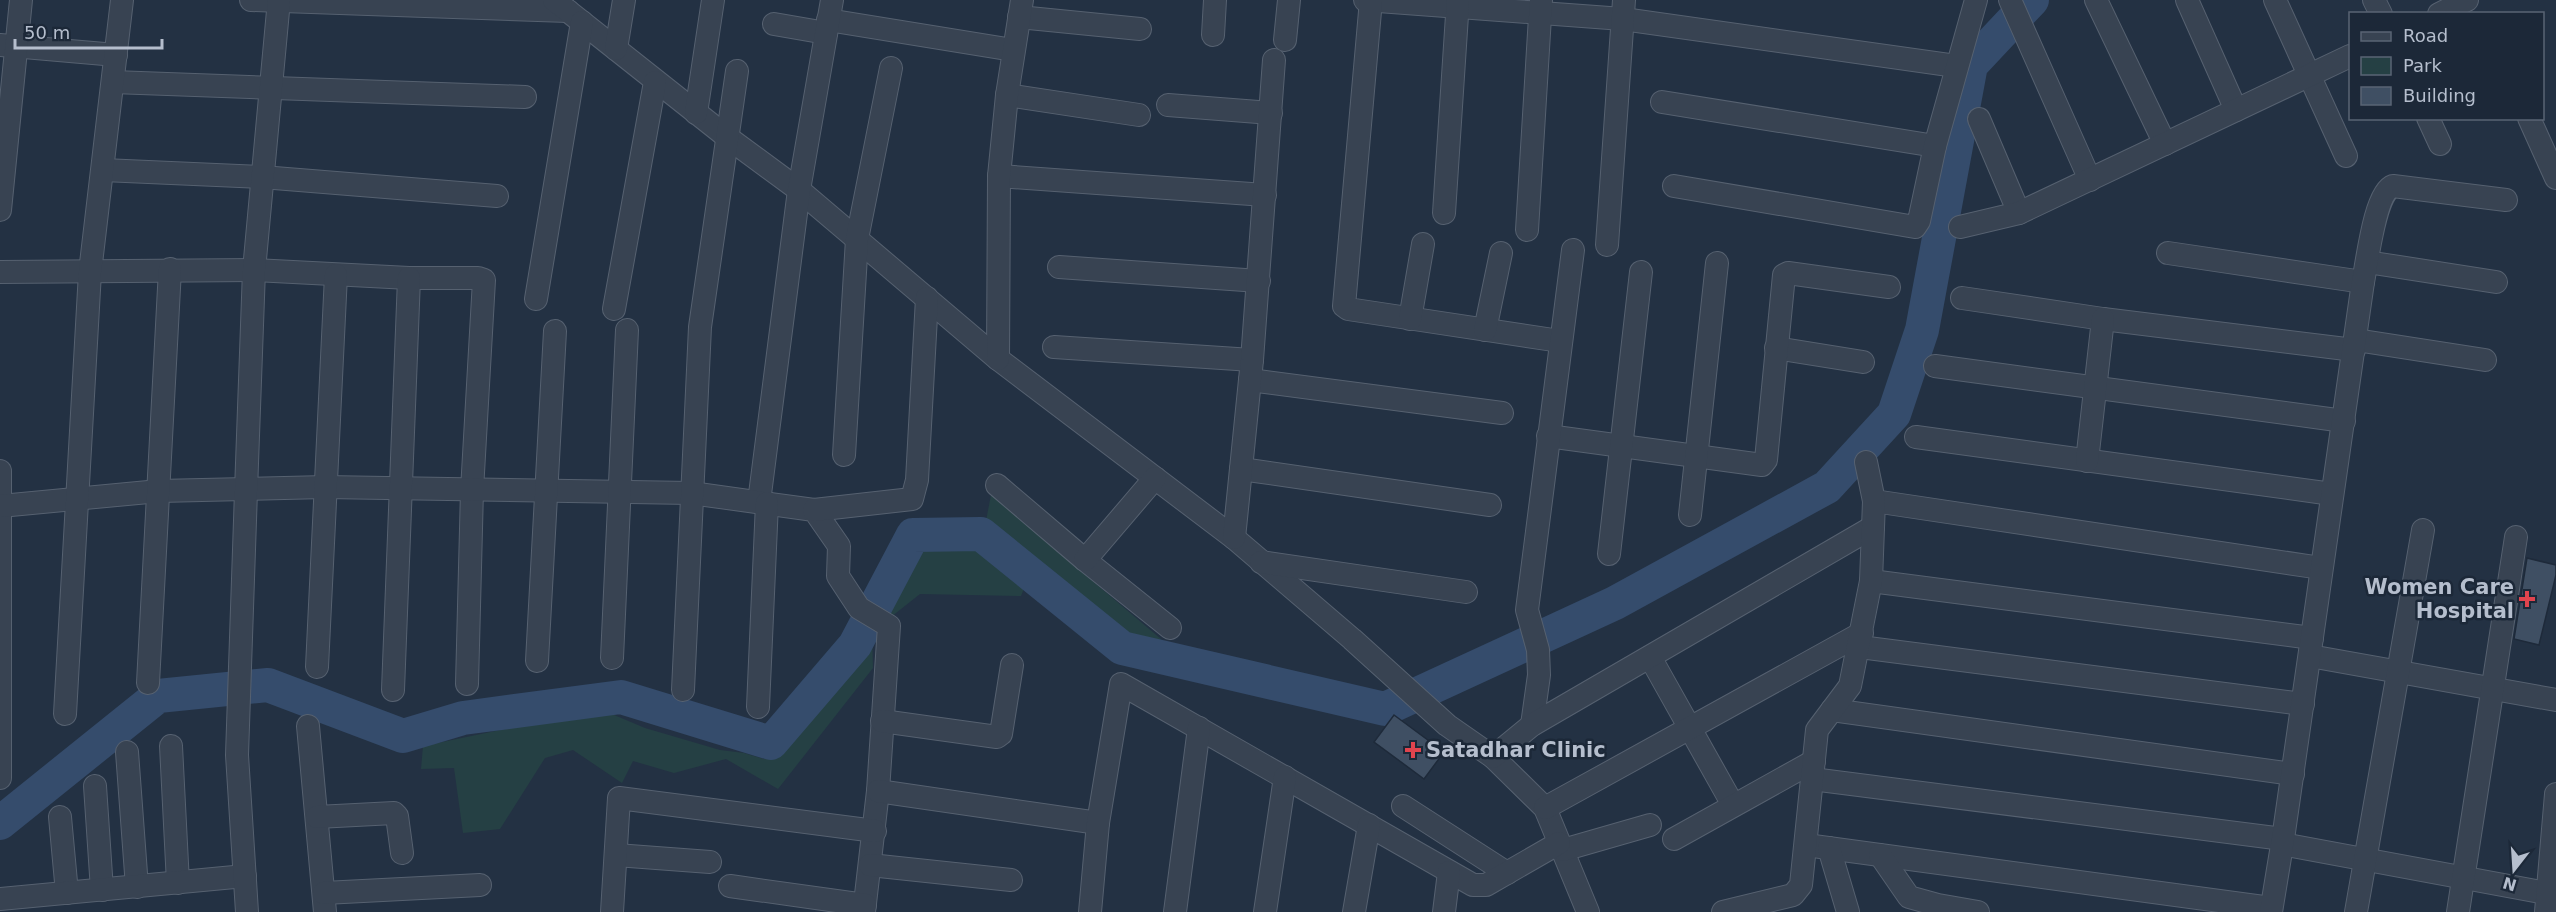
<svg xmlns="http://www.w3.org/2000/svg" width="2556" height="912" viewBox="0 0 2556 912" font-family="'DejaVu Sans',sans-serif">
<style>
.green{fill:#254044}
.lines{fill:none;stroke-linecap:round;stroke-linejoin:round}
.river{stroke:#354c6c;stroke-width:34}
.building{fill:#3f4f63;stroke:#1e2a3a;stroke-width:1.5}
.minor-casing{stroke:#566170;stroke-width:24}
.minor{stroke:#384352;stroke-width:22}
.health-dot{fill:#e0444e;stroke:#1c2838;stroke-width:2}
.labels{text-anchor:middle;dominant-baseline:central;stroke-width:5;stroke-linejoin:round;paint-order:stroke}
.poi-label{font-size:21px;font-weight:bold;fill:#b5becd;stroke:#1c2838;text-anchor:end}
</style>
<rect width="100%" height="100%" fill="#233143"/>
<!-- green -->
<g class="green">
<path d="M 991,495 L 1161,639 L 1145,653 L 984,531 Z"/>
<path d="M 928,545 L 980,547 L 1028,578 L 1021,596 L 920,594 L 872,632 L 873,668 L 778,789 L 726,759 L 674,773 L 633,761 L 622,783 L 573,750 L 545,758 L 500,829 L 463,833 L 454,768 L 421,769 L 423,746 L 572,715 L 607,712 L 645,728 L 720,750 L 744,753 L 764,759 L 814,711 L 858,640 L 885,588 Z"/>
</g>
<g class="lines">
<!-- river -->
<path class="river" d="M 0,823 L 158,696 L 268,685 L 403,736 L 463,718 L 621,697 L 771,743 L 855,645 L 913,535 L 981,534 L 1122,648 L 1385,709 L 1615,603 L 1827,487 L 1894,414 L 1922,330 L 1971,65 L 2032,0"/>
</g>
<!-- building -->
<g class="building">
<path d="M 2527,558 L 2556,565 L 2556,575 L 2539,645 L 2514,639 Z"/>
<path d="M 1394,715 L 1444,752 L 1424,779 L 1374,742 Z"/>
</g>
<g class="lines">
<defs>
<g id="minor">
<path d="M 251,0 L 568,11"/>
<path d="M 554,0 L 727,137 L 799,190 L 998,359 L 1234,538 L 1352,639 L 1447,725 L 1493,757 L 1545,808 L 1588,912"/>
<path d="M 1365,0 L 1623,19 L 1956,66"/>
<path d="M 1371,0 L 1344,306 L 1348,309 L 1560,341"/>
<path d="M 2010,0 L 2090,180"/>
<path d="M 2096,0 L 2165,144"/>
<path d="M 2187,0 L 2236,110"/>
<path d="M 2275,0 L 2346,156"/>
<path d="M 2374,0 L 2381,14"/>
<path d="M 2439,14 L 2467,0"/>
<path d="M 1019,17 L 1140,29"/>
<path d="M 828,20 L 1013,50"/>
<path d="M 774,24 L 826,33"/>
<path d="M 1213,35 L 1215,0"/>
<path d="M 1285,40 L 1289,0"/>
<path d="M 0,45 L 116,55"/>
<path d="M 616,49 L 624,0"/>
<path d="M 113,82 L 525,97"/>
<path d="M 1007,95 L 1139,115"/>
<path d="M 1662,102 L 1935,146"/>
<path d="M 1168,105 L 1271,113"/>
<path d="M 696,113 L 713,0"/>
<path d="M 2428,118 L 2440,144"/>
<path d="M 2529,118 L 2556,178"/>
<path d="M 1979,119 L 2019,213"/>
<path d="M 103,170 L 262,177 L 497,196"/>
<path d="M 999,176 L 1265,195"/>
<path d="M 1674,186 L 1915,227 L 1919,221 L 1935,146 L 1976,0"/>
<path d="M 0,210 L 21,0"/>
<path d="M 1444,213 L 1458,0"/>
<path d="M 1960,227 L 2019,213 L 2350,56"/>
<path d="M 1527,230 L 1541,0"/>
<path d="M 1607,245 L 1624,0"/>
<path d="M 2168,253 L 2363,282"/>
<path d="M 2367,262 L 2496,282"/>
<path d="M 1059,267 L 1259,281"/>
<path d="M 0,272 L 254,270 L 409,278 L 478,278 L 484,280 L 472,490 L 467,684"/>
<path d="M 1962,298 L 2103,319 L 2354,350"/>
<path d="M 536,299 L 582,22"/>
<path d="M 614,309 L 655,82"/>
<path d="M 1410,319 L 1423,244"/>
<path d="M 1485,330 L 1501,253"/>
<path d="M 2356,340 L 2485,360"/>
<path d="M 1054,347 L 1252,360"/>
<path d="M 1776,348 L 1863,362"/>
<path d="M 998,359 L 999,176 L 1007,95 L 1022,0"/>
<path d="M 1935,366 L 2344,421"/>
<path d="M 1250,380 L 1502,413"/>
<path d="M 1548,436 L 1762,465 L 1766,460 L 1784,275 L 1788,273 L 1889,287"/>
<path d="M 1916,437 L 2332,494"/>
<path d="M 844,455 L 857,239 L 891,68"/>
<path d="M 2087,461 L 2103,319"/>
<path d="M 1241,469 L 1490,505"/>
<path d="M 0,471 L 0,778"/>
<path d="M 997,485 L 1085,560 L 1170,628"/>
<path d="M 1874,501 L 2321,568"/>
<path d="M 759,502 L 799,190 L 832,0"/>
<path d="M 0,506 L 159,491 L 325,487 L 691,493 L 814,510 L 839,546 L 838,576 L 859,608 L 889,626 L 878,791 L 864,912"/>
<path d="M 814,510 L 912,499 L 917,480 L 927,298"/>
<path d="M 1690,515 L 1717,263"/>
<path d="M 1234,538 L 1252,360 L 1274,60"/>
<path d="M 1609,554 L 1641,272"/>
<path d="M 1085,560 L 1155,478"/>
<path d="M 1261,562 L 1466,592"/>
<path d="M 1871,581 L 2312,638"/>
<path d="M 1860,647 L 2303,704"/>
<path d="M 2310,656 L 2556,700"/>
<path d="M 1650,657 L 1733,805"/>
<path d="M 612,658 L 627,330"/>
<path d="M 537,661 L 555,331"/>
<path d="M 317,667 L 336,275"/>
<path d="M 148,683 L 170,269"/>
<path d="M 393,690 L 409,278"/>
<path d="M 683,690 L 700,327 L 737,71"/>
<path d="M 758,707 L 767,503"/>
<path d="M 1832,710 L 2293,774"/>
<path d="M 65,714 L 90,272 L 122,0"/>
<path d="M 882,721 L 997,737 L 1001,734 L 1012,665"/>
<path d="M 1532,725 L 1539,675 L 1538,650 L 1527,610 L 1573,250"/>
<path d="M 308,726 L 325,912"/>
<path d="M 171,746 L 178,883"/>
<path d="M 127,752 L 137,887"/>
<path d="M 1493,757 L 1532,725 L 1873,527"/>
<path d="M 1812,779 L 2283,839"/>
<path d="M 95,786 L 102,890"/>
<path d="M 878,791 L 1098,823"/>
<path d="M 1403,806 L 1507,873"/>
<path d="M 1545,808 L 1862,633"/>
<path d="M 60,817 L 67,893"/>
<path d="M 317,817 L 394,813 L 397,816 L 402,853"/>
<path d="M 1674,839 L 1814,761"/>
<path d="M 2282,844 L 2546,893"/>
<path d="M 1806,845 L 2271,908"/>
<path d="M 1829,848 L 1848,912"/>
<path d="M 1563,850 L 1650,825"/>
<path d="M 616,855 L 710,862"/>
<path d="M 1880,855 L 1909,897 L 1938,905 L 1978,912"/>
<path d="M 870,865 L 1011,880"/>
<path d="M 730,886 L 865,905"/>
<path d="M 324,893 L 480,885"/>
<path d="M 0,899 L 245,876"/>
<path d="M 247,912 L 237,755 L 246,491 L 254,270 L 279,0"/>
<path d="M 612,912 L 619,798 L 875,831"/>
<path d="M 1090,912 L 1098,823 L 1121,684 L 1473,885 L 1486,885 L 1559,843"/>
<path d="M 1175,912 L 1199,728"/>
<path d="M 1265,912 L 1285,777"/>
<path d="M 1354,912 L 1369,825"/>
<path d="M 1444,912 L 1449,872"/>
<path d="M 1723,912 L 1793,895 L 1801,885 L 1817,730 L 1850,686 L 1871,581 L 1874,501 L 1866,462"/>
<path d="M 2271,912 L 2283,839 L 2363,282 C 2367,263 2375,192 2393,186 L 2506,200"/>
<path d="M 2356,912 L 2423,530"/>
<path d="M 2458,912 L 2516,537"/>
<path d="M 2546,912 L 2556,794"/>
</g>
</defs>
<!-- minor casing -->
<use href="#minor" class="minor-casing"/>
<!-- minor -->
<use href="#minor" class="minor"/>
</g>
<!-- markers -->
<g class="health-dot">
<path d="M2524 590h6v6h6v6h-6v6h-6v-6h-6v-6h6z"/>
<path d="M1410 741h6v6h6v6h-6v6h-6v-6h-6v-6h6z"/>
</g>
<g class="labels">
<!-- poi labels -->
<g class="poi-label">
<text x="2514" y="587">Women Care<tspan x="2514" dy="24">Hospital</tspan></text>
<text x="1426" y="750" text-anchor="start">Satadhar Clinic</text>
</g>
</g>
<!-- legend -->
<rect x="2349" y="12" width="195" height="108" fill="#1c2838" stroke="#596474" stroke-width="1.5"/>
<rect x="2361" y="32" width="30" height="9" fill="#384352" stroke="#596474" stroke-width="1.5"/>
<text x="2403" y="42" font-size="18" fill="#b5becd">Road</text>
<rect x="2361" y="57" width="30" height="18" fill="#254044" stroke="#596474" stroke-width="1.5"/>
<text x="2403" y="72" font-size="18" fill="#b5becd">Park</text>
<rect x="2361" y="87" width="30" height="18" fill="#3f4f63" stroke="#596474" stroke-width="1.5"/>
<text x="2403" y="102" font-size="18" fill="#b5becd">Building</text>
<!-- north arrow -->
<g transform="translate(2514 870) rotate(197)" stroke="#1c2838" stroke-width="4.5" paint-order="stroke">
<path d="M0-4.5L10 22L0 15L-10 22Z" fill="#b5becd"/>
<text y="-9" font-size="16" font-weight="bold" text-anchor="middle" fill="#b5becd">N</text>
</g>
<!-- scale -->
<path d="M15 39v9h147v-9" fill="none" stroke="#b5becd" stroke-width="3"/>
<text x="24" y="39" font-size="18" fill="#b5becd" stroke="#1c2838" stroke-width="4.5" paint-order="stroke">50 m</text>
</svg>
